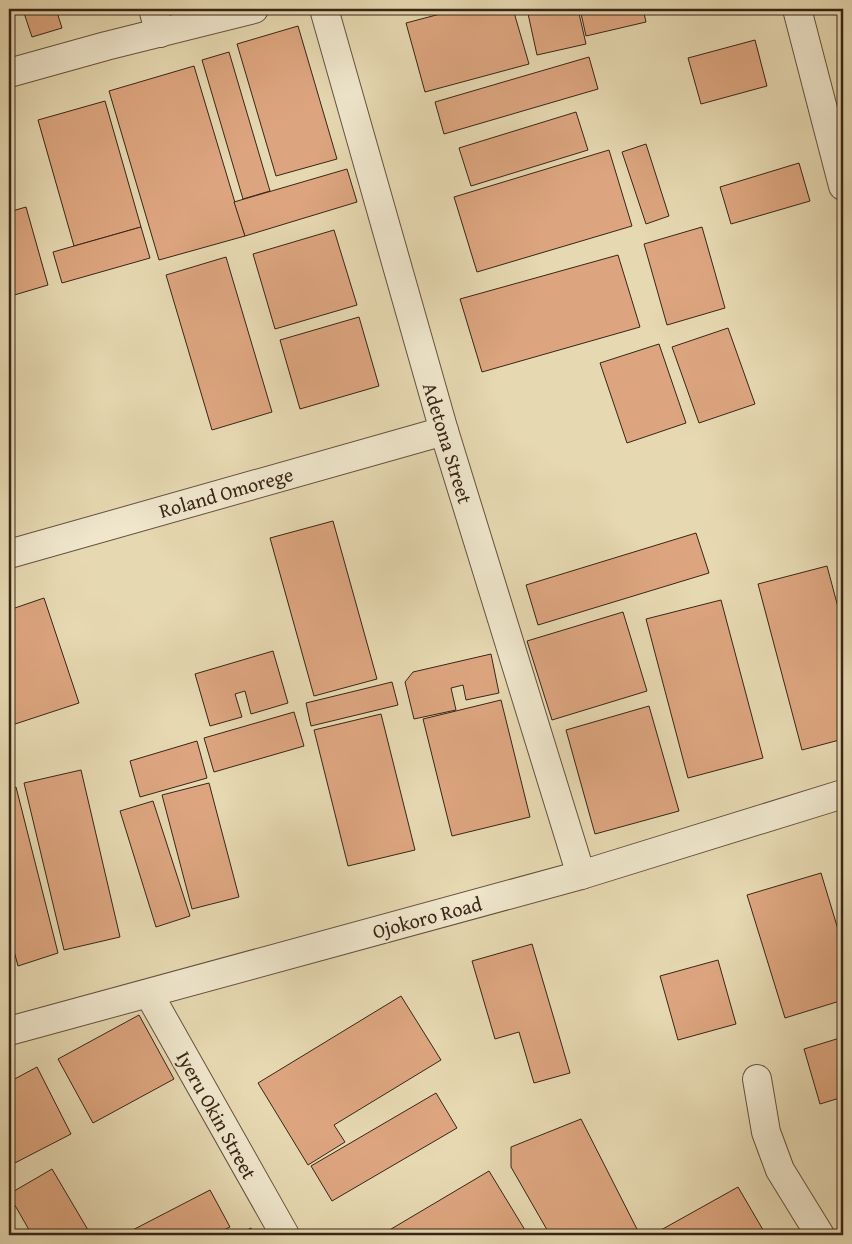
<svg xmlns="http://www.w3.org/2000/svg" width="852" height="1244" viewBox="0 0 852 1244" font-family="'Gentium Book Plus',serif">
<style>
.building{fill:#dca57f;stroke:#382517}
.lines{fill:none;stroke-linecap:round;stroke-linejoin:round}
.minor-casing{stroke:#64523e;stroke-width:30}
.minor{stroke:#efe6cc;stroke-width:28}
.labels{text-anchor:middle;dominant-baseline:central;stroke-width:4;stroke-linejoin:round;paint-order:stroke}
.street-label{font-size:20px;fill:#382517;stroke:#efe6cc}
</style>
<rect width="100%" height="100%" fill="#e6d8b1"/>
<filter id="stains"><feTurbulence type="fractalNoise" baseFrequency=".004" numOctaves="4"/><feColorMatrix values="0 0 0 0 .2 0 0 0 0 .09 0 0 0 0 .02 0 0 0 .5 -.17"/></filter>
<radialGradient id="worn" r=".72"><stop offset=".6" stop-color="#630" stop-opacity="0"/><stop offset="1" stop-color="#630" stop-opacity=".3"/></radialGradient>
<!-- building -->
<g class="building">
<path d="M 26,9 L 56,9 L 62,28 L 32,37 L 23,10 Z"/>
<path d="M 459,9 L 513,9 L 529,64 L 425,92 L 406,23 Z"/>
<path d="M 527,9 L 578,9 L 586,44 L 537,55 Z"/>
<path d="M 580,9 L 643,9 L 646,22 L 586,36 Z"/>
<path d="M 298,26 L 337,159 L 276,176 L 237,44 Z"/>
<path d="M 755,40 L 767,86 L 701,104 L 688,58 Z"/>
<path d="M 229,52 L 270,191 L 243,199 L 202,60 Z"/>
<path d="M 589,57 L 598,89 L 444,134 L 435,102 Z"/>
<path d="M 194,66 L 245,236 L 159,260 L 109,91 Z"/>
<path d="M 105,101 L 141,227 L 74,246 L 38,120 Z"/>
<path d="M 576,112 L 588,150 L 471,186 L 459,148 Z"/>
<path d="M 646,144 L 669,216 L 646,224 L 622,152 Z"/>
<path d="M 609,150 L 632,226 L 477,272 L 454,197 Z"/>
<path d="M 799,163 L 810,201 L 731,224 L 720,187 Z"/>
<path d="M 347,169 L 357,202 L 245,236 L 234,202 Z"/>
<path d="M 26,207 L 48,285 L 11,296 L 9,286 L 9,212 Z"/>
<path d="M 141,227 L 150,258 L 62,283 L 53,252 Z"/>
<path d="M 702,227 L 725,308 L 667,325 L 644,244 Z"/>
<path d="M 334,230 L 357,305 L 275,329 L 253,254 Z"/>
<path d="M 618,255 L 640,327 L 482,372 L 460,299 Z"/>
<path d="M 226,257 L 272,412 L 212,430 L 166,275 Z"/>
<path d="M 359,317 L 379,386 L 300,409 L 280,340 Z"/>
<path d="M 728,328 L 755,404 L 699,423 L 672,347 Z"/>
<path d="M 659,344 L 686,423 L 627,443 L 600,363 Z"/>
<path d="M 333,521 L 377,679 L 314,696 L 270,538 Z"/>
<path d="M 696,533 L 709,573 L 538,625 L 526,585 Z"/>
<path d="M 827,566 L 843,626 L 843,739 L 802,750 L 758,584 Z"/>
<path d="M 44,598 L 79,703 L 9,726 L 9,610 Z"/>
<path d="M 721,600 L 763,758 L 688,778 L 646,619 Z"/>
<path d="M 623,612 L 647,691 L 552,720 L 527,641 Z"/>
<path d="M 273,651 L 288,703 L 251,714 L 245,691 L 235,694 L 242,717 L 210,726 L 195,674 Z"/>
<path d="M 491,654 L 499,693 L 466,700 L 463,685 L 451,688 L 456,710 L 414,719 L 405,682 L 413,672 Z"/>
<path d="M 392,682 L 398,705 L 311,726 L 306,703 Z"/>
<path d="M 501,700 L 530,817 L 452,836 L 423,719 Z"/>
<path d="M 649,706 L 679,811 L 595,834 L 566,730 Z"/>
<path d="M 294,712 L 304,746 L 214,772 L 204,738 Z"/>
<path d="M 381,714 L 415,850 L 348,866 L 314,730 Z"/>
<path d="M 197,741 L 207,778 L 140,797 L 130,761 Z"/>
<path d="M 81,770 L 120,937 L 64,950 L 24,783 Z"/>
<path d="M 209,783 L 239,897 L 192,909 L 162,795 Z"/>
<path d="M 16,787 L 58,953 L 18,966 L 9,932 L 9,789 Z"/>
<path d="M 153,801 L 190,916 L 156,927 L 120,811 Z"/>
<path d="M 821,873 L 843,946 L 843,1000 L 785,1018 L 747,895 Z"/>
<path d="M 532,944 L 570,1073 L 534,1083 L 519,1032 L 495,1039 L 472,961 Z"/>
<path d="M 718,960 L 736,1024 L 678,1040 L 660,976 Z"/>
<path d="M 401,996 L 441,1060 L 334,1125 L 345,1142 L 308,1165 L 258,1083 Z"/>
<path d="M 139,1015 L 174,1079 L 93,1123 L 58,1059 Z"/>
<path d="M 843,1037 L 843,1097 L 820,1104 L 804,1049 Z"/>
<path d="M 37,1067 L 71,1134 L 9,1166 L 9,1082 Z"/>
<path d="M 436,1093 L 457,1128 L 332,1201 L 311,1166 Z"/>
<path d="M 581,1119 L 640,1235 L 550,1235 L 511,1167 L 511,1147 Z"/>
<path d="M 52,1169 L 91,1235 L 32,1235 L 9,1195 L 9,1194 Z"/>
<path d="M 489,1171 L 528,1235 L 381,1235 Z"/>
<path d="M 738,1187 L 766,1235 L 652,1235 Z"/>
<path d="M 210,1190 L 230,1227 L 213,1235 L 123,1235 Z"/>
<path d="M 251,1228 L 255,1235 L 237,1235 Z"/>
</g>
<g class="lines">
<defs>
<g id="minor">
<path d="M 153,9 L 160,33"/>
<path d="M 324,9 L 444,431 L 581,875"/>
<path d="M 797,9 L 843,186"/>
<path d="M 9,73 L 106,46 L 254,9"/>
<path d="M 9,554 L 444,431"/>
<path d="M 149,994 L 285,1235"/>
<path d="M 9,1031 L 581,875 L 843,794"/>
<path d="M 757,1079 L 766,1132 L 780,1170 L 820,1235"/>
</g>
</defs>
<!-- minor casing -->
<use href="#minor" class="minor-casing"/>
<!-- minor -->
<use href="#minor" class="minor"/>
</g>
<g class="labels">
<!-- street labels -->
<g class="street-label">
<text transform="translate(448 443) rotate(73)">Adetona Street</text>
<text transform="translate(226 492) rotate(-16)">Roland Omorege</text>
<text transform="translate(427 917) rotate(-15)">Ojokoro Road</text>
<text transform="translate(217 1115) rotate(61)">Iyeru Okin Street</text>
</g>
</g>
<!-- margin -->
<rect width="852" height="1244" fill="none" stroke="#e6d8b1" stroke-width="30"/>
<rect x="10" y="10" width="832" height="1224" fill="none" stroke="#382517" stroke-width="2.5"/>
<rect x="15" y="15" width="822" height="1214" fill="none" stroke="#382517"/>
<rect width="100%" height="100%" filter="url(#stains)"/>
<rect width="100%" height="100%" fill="url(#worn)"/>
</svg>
